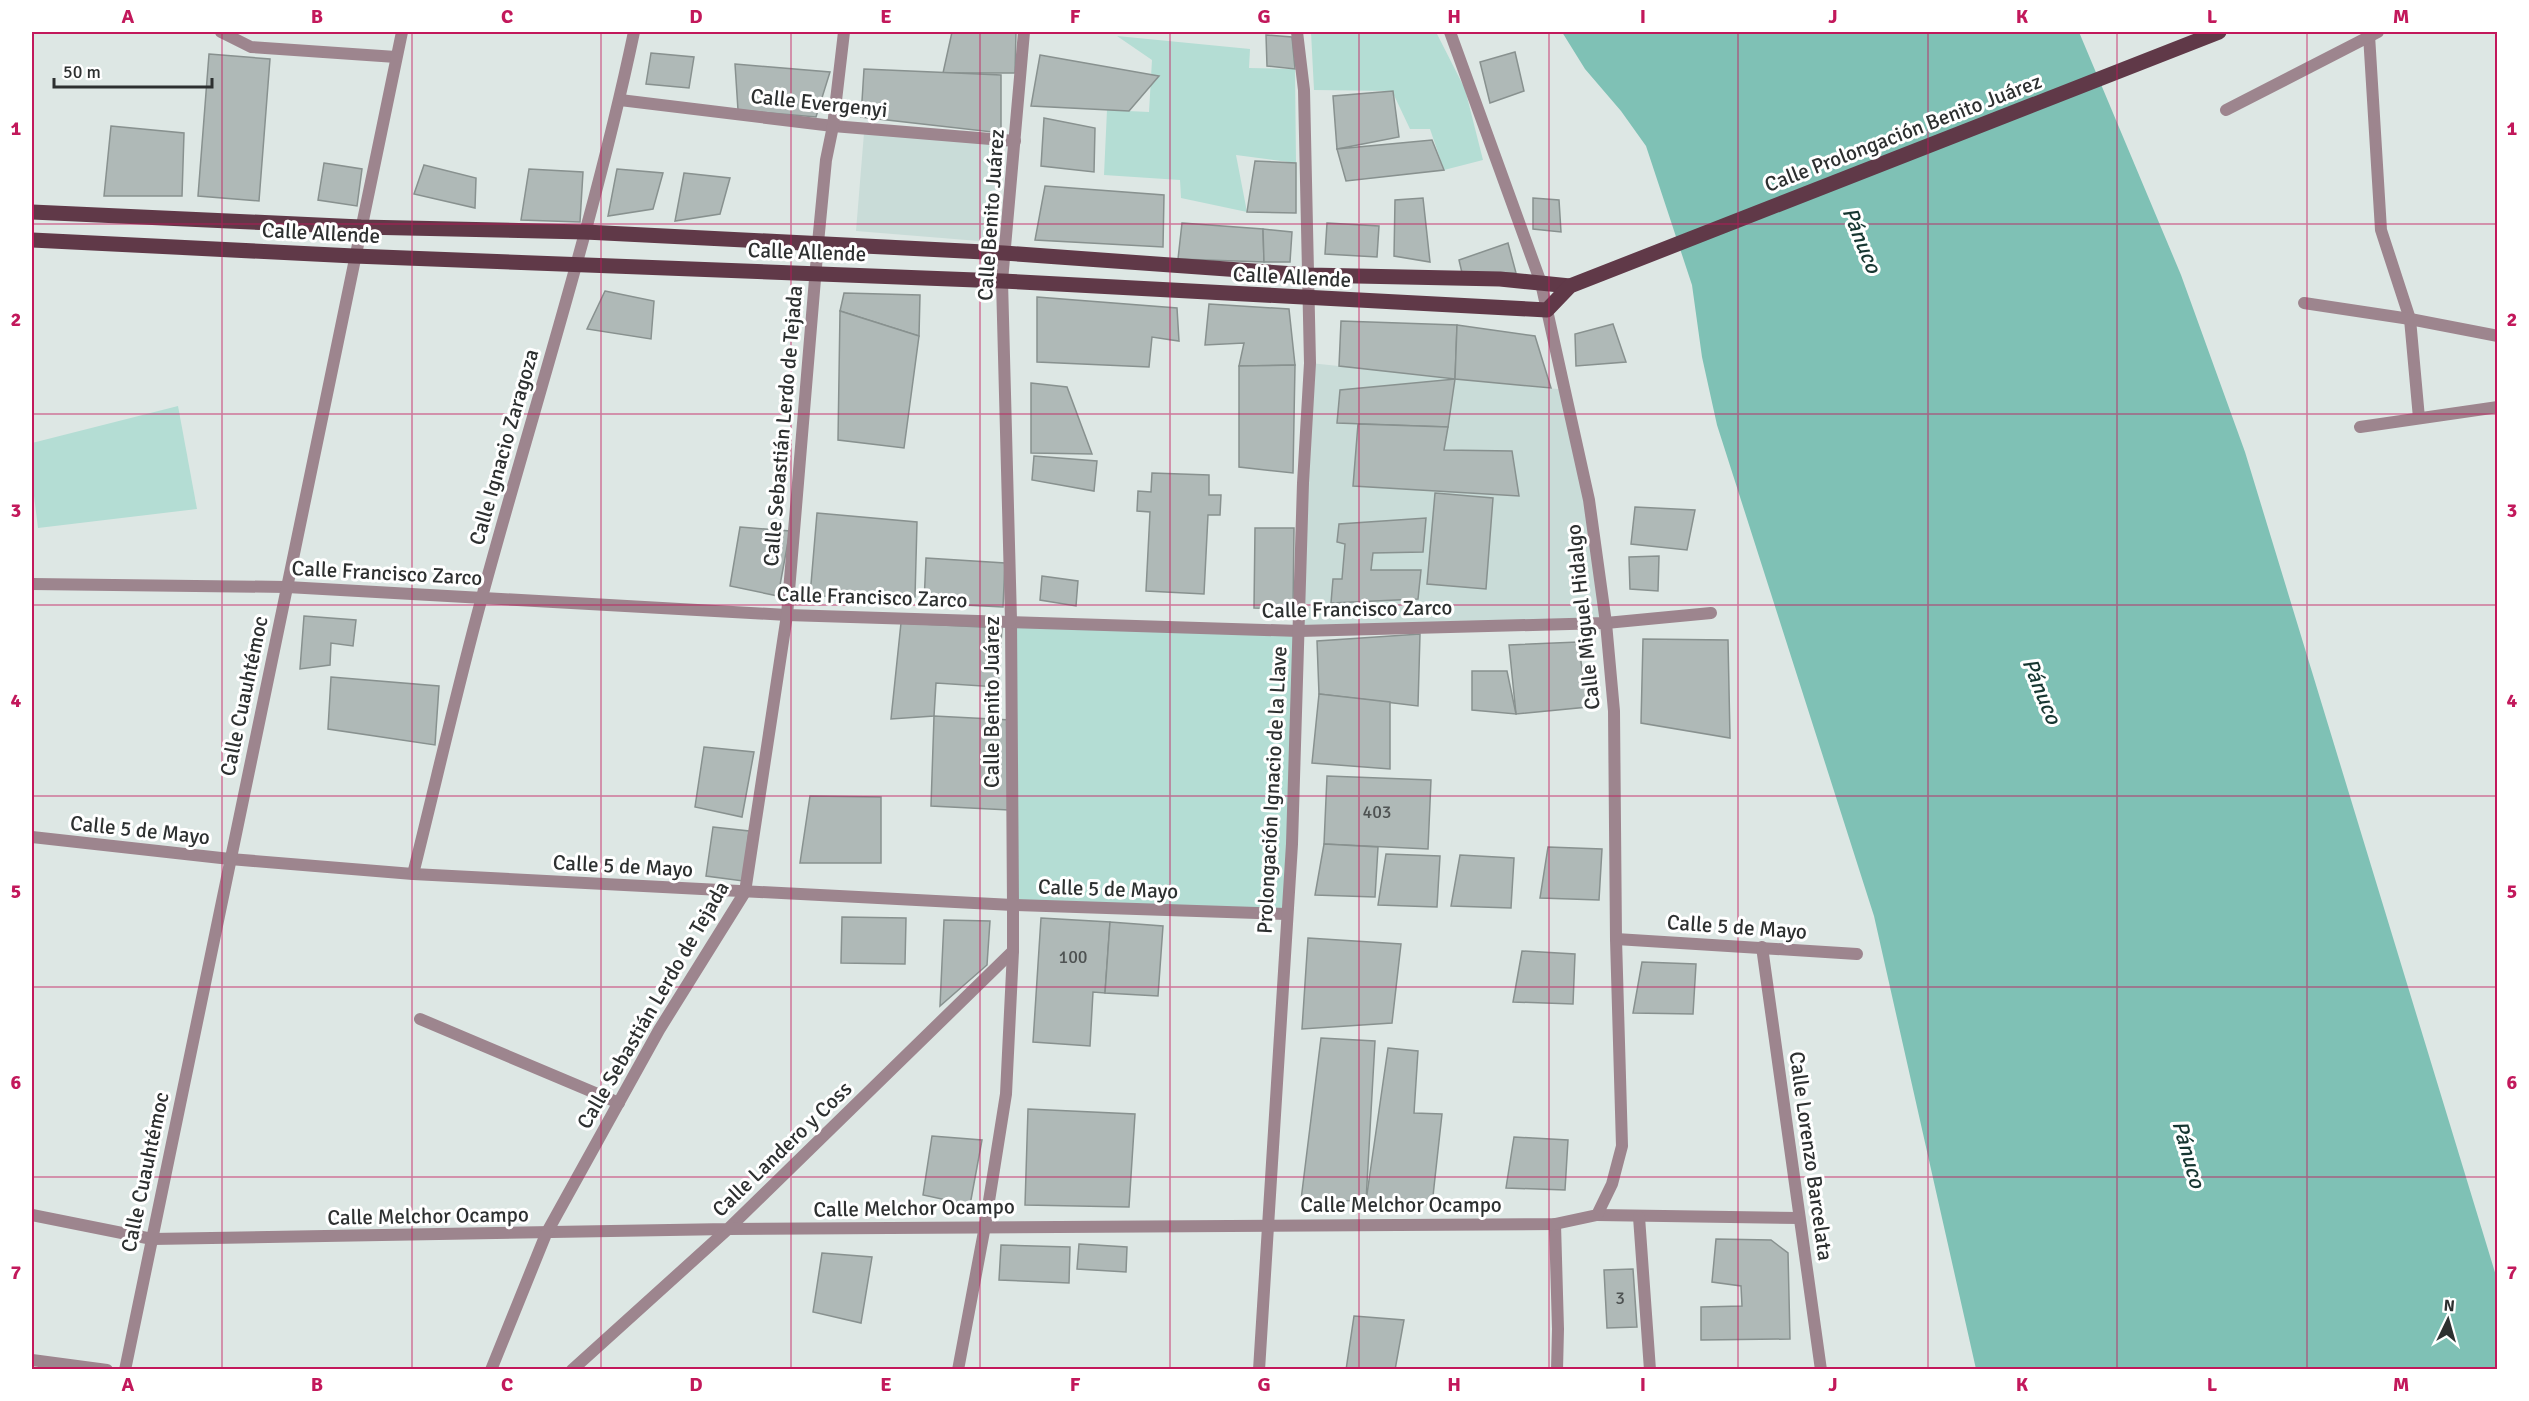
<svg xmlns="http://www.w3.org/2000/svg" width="2529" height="1401" viewBox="0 0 2529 1401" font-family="Signika,sans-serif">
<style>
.built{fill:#c9dcd8}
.green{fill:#b4ddd4}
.water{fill:#7fc1b5}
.building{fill:#afb9b7;stroke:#88918f;stroke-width:1.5}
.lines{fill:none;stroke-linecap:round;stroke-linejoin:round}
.pedestrian{stroke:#9d858e;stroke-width:12}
.minor{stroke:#9d858e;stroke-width:12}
.tertiary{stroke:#9d858e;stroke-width:12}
.primary{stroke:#603948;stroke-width:15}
.grid{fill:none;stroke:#c2185b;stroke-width:1.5;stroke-opacity:0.55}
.labels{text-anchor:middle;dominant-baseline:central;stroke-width:6;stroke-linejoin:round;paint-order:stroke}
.number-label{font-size:18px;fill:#4e5252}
.street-label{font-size:21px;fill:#2d3030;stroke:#fff}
.water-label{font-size:22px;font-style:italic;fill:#163631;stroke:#fff}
.neatline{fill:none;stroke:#c2185b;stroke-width:2}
.grid-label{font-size:20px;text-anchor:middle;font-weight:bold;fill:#c2185b}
</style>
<rect width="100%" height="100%" fill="#dde7e4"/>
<!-- built -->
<g class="built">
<path d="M 864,133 L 999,144 L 991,242 L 856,231 Z"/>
<path d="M 1310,363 L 1567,390 L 1610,623 L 1299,631 Z"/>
</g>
<!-- green -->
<g class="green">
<path d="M 1311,32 L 1436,32 L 1465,89 L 1483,160 L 1444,170 L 1430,129 L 1410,129 L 1392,91 L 1314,90 Z"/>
<path d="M 1117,36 L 1250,49 L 1249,68 L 1295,69 L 1296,163 L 1236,155 L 1247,212 L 1181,198 L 1180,180 L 1104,175 L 1107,110 L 1149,112 L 1152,60 Z"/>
<path d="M 178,406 L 197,509 L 38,528 L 32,480 L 32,443 Z"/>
<path d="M 1011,620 L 1299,631 L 1287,914 L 1013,905 Z"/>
</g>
<!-- water -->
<path class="water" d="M 1562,32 L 2079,32 L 2181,275 L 2245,452 L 2497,1279 L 2497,1369 L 1976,1369 L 1874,916 L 1717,425 L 1702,357 L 1692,285 L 1646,146 L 1621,111 L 1585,69 Z"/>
<!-- building -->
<g class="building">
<path d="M 952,32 L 1016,32 L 1015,73 L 943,73 Z"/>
<path d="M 1266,35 L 1292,37 L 1295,69 L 1267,66 Z"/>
<path d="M 1515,52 L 1524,91 L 1490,103 L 1480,62 Z"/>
<path d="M 651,53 L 694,57 L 689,88 L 646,84 Z"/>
<path d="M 209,54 L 270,59 L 259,201 L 198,196 Z"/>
<path d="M 1040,55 L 1159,76 L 1129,111 L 1031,106 Z"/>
<path d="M 735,64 L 830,72 L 816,117 L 738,110 Z"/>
<path d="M 864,69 L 1001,75 L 1001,133 L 861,117 Z"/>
<path d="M 1393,91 L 1399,137 L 1337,149 L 1333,96 Z"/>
<path d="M 1044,118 L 1095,128 L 1094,172 L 1041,166 Z"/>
<path d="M 111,126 L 184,133 L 182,196 L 104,196 Z"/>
<path d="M 1432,140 L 1444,170 L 1346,181 L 1337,149 Z"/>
<path d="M 1255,161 L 1296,163 L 1296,213 L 1247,212 Z"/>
<path d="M 324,163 L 362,169 L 357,206 L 318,200 Z"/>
<path d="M 424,165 L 476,178 L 475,208 L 414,194 Z"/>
<path d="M 529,169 L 583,172 L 580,222 L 521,220 Z"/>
<path d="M 617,169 L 663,173 L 653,209 L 608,216 Z"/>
<path d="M 684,173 L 730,178 L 720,214 L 675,221 Z"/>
<path d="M 1045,186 L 1164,195 L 1163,247 L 1035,240 Z"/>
<path d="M 1423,198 L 1430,262 L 1394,256 L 1395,200 Z"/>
<path d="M 1533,198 L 1559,200 L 1561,232 L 1533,229 Z"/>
<path d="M 1182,223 L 1263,229 L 1264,262 L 1178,259 Z"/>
<path d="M 1327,223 L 1379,226 L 1377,257 L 1325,254 Z"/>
<path d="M 1263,229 L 1292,232 L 1290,262 L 1264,262 Z"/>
<path d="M 1508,243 L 1516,273 L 1462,273 L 1459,260 Z"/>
<path d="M 605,291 L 654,301 L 651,339 L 587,329 Z"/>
<path d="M 844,293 L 920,295 L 919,336 L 840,311 Z"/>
<path d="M 1037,297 L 1177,308 L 1179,341 L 1152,337 L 1149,367 L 1037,362 Z"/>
<path d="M 1209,304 L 1289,309 L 1295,365 L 1239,366 L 1244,343 L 1205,345 Z"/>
<path d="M 840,311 L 919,336 L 904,448 L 838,440 Z"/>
<path d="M 1341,321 L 1457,325 L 1455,379 L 1339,366 Z"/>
<path d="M 1613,324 L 1626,362 L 1576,366 L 1575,334 Z"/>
<path d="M 1457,325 L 1535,336 L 1551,388 L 1455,379 Z"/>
<path d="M 1295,365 L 1293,473 L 1239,467 L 1239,366 Z"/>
<path d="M 1455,379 L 1448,427 L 1337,423 L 1340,390 Z"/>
<path d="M 1031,383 L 1067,387 L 1092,454 L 1031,453 Z"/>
<path d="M 1358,424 L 1448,427 L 1444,450 L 1512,451 L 1519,496 L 1353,486 Z"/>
<path d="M 1034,456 L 1097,461 L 1094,491 L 1032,480 Z"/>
<path d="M 1152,473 L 1209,475 L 1209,495 L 1221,495 L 1220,515 L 1208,515 L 1204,594 L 1146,591 L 1150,512 L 1137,511 L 1138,491 L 1151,492 Z"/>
<path d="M 1435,493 L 1493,498 L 1486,589 L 1427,584 Z"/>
<path d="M 1635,507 L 1695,510 L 1687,550 L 1631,544 Z"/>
<path d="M 817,513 L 917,522 L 915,597 L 810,596 Z"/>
<path d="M 1426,518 L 1423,552 L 1373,553 L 1371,570 L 1421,570 L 1418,599 L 1331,603 L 1333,579 L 1342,579 L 1345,544 L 1337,542 L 1339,524 Z"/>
<path d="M 740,527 L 790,531 L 778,596 L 730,586 Z"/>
<path d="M 1255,528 L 1294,528 L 1293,609 L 1254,608 Z"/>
<path d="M 1659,556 L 1658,591 L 1630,589 L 1629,557 Z"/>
<path d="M 926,558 L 1005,563 L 1003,607 L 924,603 Z"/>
<path d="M 1042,576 L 1078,581 L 1076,606 L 1040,600 Z"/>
<path d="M 304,616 L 356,620 L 353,646 L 331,643 L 330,665 L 300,669 Z"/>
<path d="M 901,623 L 1002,628 L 998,687 L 936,683 L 934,716 L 891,719 Z"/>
<path d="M 1420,634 L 1418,706 L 1319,694 L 1317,641 Z"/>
<path d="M 1643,639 L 1728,640 L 1730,738 L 1641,723 Z"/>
<path d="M 1578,642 L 1588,707 L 1516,714 L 1509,645 Z"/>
<path d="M 1472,671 L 1507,671 L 1516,714 L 1472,710 Z"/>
<path d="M 331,677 L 439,686 L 435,745 L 328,729 Z"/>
<path d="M 1319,694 L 1390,702 L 1390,769 L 1312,763 Z"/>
<path d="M 934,716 L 1011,720 L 1009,810 L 931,806 Z"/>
<path d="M 704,747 L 754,752 L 742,817 L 695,807 Z"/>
<path d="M 1327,776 L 1431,780 L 1428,849 L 1324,844 Z"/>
<path d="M 810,796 L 881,797 L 881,863 L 800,863 Z"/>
<path d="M 713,827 L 749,831 L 743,881 L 706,876 Z"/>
<path d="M 1324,844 L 1378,847 L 1375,897 L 1315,895 Z"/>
<path d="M 1548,847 L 1602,849 L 1599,900 L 1540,898 Z"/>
<path d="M 1386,854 L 1440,856 L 1437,907 L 1378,905 Z"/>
<path d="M 1460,855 L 1514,858 L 1511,908 L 1451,906 Z"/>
<path d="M 842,917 L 906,918 L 905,964 L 841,963 Z"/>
<path d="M 1041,918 L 1110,922 L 1105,993 L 1093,992 L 1090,1046 L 1033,1042 Z"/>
<path d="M 944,920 L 990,921 L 987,965 L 940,1006 Z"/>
<path d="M 1110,922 L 1163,926 L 1158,996 L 1105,993 Z"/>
<path d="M 1308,938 L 1401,944 L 1392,1023 L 1302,1029 Z"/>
<path d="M 1522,951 L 1575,954 L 1573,1004 L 1513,1002 Z"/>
<path d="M 1642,962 L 1696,964 L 1693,1014 L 1633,1013 Z"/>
<path d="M 1321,1038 L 1375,1041 L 1366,1201 L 1301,1200 Z"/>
<path d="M 1388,1048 L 1418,1051 L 1414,1113 L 1442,1114 L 1432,1205 L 1366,1201 Z"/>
<path d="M 1028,1109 L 1135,1114 L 1129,1207 L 1025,1205 Z"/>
<path d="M 932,1136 L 982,1140 L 970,1205 L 923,1195 Z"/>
<path d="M 1514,1137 L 1568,1140 L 1565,1190 L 1506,1188 Z"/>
<path d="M 1716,1239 L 1771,1240 L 1788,1253 L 1790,1339 L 1701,1340 L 1701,1307 L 1742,1306 L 1741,1286 L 1712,1282 Z"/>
<path d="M 1079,1244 L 1127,1247 L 1126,1272 L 1077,1269 Z"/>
<path d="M 1001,1245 L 1070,1247 L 1069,1283 L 999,1280 Z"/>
<path d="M 822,1253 L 872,1257 L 861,1323 L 813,1312 Z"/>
<path d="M 1633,1269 L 1637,1327 L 1607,1328 L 1604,1270 Z"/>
<path d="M 1354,1316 L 1404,1320 L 1395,1370 L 1346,1370 Z"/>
</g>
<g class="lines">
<!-- pedestrian -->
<path class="pedestrian" d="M 1011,620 L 1013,905"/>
<!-- minor -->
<g class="minor">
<path d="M 221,32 L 251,47 L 396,57"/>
<path d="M 1450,32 L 1541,283"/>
<path d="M 2369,35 L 2381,230 L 2410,319 L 2419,418"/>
<path d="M 620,100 L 833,126 L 1015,141"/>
<path d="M 2226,110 L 2378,32"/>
<path d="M 2304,303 L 2410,319 L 2498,336"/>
<path d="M 2360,427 L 2498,407"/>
<path d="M 32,584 L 287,587 L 787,615 L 1299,631 L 1606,623 L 1711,613"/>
<path d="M 1011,620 L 1002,281 L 1024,32"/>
<path d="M 32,837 L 230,859 L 413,874 L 1013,905 L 1287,914"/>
<path d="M 413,874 C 436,782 457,689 482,597 C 533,409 594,222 634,32"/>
<path d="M 1616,939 L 1857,954"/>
<path d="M 1762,947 L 1821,1370"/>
<path d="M 420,1019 L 619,1103"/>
<path d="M 32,1215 L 152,1239 L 728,1229 L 1013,951"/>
<path d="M 1597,1215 L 1799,1218"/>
<path d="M 1639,1217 L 1650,1370"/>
<path d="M 1555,1224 L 1558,1329 L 1557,1370"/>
<path d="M 125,1370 L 402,32"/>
<path d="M 491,1370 L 546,1234 L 659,1030 L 745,892 L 787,615 L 818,243 L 826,160 L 833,126 L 844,32"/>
<path d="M 958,1370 L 985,1226 L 1006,1094 L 1013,951 L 1013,905"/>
<path d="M 1259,1370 L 1292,844 L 1303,483 L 1310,363 L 1304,90 L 1297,32"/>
</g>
<!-- tertiary -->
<g class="tertiary">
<path d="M 32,1360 L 107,1370"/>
<path d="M 572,1370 L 728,1229 L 1555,1224 L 1597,1215 L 1612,1184 L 1622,1146 L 1616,939 L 1614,711 L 1606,623 L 1589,500 L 1541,283"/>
</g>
<!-- primary -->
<g class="primary">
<path d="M 32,212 L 361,227 L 585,232 L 1004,253 L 1309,275 L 1500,279 L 1570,286"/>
<path d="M 32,240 L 354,256 L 1002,281 L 1547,310 L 1570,286 L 2219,32"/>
</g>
</g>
<!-- grid -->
<path class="grid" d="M 222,32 L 222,1370M 412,32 L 412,1370M 601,32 L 601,1370M 791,32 L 791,1370M 980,32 L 980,1370M 1170,32 L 1170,1370M 1359,32 L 1359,1370M 1549,32 L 1549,1370M 1738,32 L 1738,1370M 1928,32 L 1928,1370M 2117,32 L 2117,1370M 2307,32 L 2307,1370M 32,224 L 2498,224M 32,414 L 2498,414M 32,605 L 2498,605M 32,796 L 2498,796M 32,987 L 2498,987M 32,1177 L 2498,1177"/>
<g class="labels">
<!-- number labels -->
<g class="number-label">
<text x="1377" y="812">403</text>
<text x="1073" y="957">100</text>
<text x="1620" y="1298">3</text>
</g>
<!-- street labels -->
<g class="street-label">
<text transform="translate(819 103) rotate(6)">Calle Evergenyi</text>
<text transform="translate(1903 133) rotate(-21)">Calle Prolongación Benito Juárez</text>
<text transform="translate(991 215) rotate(-86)">Calle Benito Juárez</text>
<text transform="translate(321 233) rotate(3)">Calle Allende</text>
<text transform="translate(807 252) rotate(2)">Calle Allende</text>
<text transform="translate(1292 277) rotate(3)">Calle Allende</text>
<text transform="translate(783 426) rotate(-85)">Calle Sebastián Lerdo de Tejada</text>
<text transform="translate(504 447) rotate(-74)">Calle Ignacio Zaragoza</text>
<text transform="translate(387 573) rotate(3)">Calle Francisco Zarco</text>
<text transform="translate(872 597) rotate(2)">Calle Francisco Zarco</text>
<text transform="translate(1357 609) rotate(-1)">Calle Francisco Zarco</text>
<text transform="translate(1583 617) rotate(-96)">Calle Miguel Hidalgo</text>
<text transform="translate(244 696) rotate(-78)">Calle Cuauhtémoc</text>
<text transform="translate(992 702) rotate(-90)">Calle Benito Juárez</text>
<text transform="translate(1272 790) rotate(-87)">Prolongación Ignacio de la Llave</text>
<text transform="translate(140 830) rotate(6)">Calle 5 de Mayo</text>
<text transform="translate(623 866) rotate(3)">Calle 5 de Mayo</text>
<text transform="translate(1108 889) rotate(2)">Calle 5 de Mayo</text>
<text transform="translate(1737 927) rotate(4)">Calle 5 de Mayo</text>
<text transform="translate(653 1005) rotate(-60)">Calle Sebastián Lerdo de Tejada</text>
<text transform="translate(782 1149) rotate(-44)">Calle Landero y Coss</text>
<text transform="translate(1811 1156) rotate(82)">Calle Lorenzo Barcelata</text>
<text transform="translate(145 1172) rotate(-78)">Calle Cuauhtémoc</text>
<text x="1401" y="1205">Calle Melchor Ocampo</text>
<text transform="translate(914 1208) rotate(-1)">Calle Melchor Ocampo</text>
<text transform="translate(428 1216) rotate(-1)">Calle Melchor Ocampo</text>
</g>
<!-- water labels -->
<g class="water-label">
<text transform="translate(1862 240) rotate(68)">Pánuco</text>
<text transform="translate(2042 691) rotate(68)">Pánuco</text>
<text transform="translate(2189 1154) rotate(74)">Pánuco</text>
</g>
</g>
<!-- border -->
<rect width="2529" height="1401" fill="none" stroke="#ffffff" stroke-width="66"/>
<!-- north arrow -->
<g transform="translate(2448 1320) rotate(5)" stroke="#ffffff" stroke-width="4.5" paint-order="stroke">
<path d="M0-4.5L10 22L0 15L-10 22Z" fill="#2d3030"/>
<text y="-9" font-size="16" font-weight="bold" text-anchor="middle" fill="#2d3030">N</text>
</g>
<!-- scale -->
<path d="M54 78v9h158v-9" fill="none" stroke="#2d3030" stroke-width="3"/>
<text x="63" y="78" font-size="18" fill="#2d3030" stroke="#ffffff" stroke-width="4.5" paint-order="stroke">50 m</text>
<rect x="33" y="33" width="2463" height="1335" class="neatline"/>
<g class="grid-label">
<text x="128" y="23">A</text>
<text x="317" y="23">B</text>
<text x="507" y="23">C</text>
<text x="696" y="23">D</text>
<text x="886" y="23">E</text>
<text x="1075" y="23">F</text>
<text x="1264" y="23">G</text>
<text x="1454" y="23">H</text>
<text x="1643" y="23">I</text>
<text x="1833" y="23">J</text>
<text x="2022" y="23">K</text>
<text x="2212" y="23">L</text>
<text x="2401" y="23">M</text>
<text x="16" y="135">1</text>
<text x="2512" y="135">1</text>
<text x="16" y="326">2</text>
<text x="2512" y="326">2</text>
<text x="16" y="517">3</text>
<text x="2512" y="517">3</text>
<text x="16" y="707">4</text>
<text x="2512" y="707">4</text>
<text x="16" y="898">5</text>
<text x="2512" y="898">5</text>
<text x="16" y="1089">6</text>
<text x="2512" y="1089">6</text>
<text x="16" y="1279">7</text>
<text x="2512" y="1279">7</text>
<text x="128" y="1391">A</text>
<text x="317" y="1391">B</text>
<text x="507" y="1391">C</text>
<text x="696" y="1391">D</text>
<text x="886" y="1391">E</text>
<text x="1075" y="1391">F</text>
<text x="1264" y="1391">G</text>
<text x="1454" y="1391">H</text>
<text x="1643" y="1391">I</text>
<text x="1833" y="1391">J</text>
<text x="2022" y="1391">K</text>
<text x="2212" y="1391">L</text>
<text x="2401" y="1391">M</text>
</g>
</svg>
